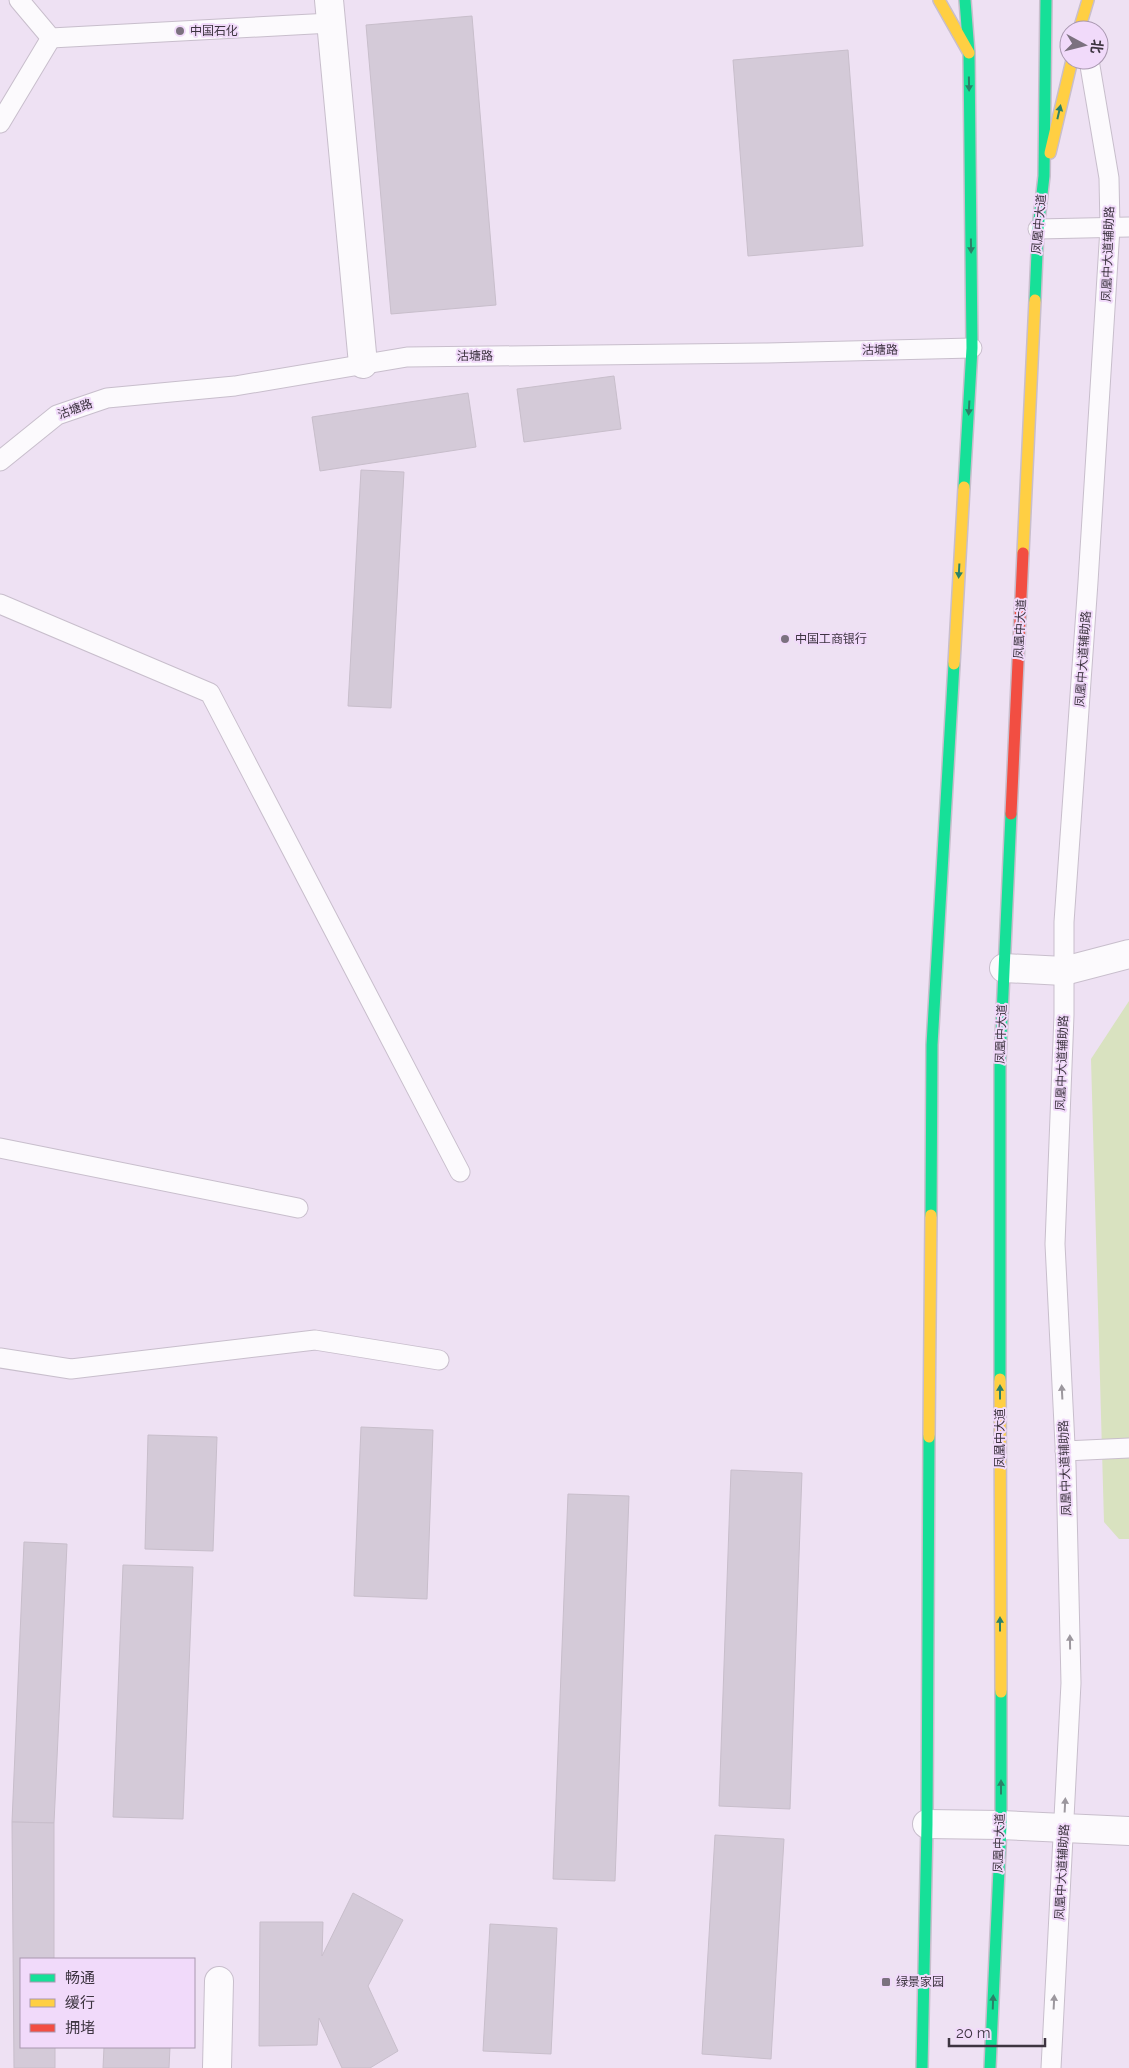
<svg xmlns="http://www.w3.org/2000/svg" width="1129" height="2068" viewBox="0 0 1129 2068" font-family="Raleway,'Noto Sans SC',sans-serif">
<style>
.green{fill:#d9e2c0}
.building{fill:#d4cad8;stroke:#c8becb}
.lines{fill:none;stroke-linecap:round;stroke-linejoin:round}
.lane-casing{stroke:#c8becc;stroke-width:21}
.street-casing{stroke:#c8becc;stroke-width:30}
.fast-casing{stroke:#c8becc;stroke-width:14}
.slow-casing{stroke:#c8becc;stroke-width:14}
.jam-casing{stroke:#c8becc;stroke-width:14}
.lane{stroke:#fcfafd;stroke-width:19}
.street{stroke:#fcfafd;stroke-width:28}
.fast{stroke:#16e098;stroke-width:11}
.slow{stroke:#ffcf43;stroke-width:11}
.jam{stroke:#f24e42;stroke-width:11}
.oneway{fill:#2b8168}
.oneway2{fill:#9c979e}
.poi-dot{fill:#7b717f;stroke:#f1dafa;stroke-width:2}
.labels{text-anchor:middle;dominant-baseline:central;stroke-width:4;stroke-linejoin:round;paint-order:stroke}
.poi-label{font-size:12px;fill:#3d3440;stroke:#f1dafa;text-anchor:start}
.street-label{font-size:12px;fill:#3d3440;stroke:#f1dafa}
</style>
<rect width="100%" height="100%" fill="#eee1f3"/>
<!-- green -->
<path class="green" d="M 1129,1001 L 1129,1539 L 1119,1539 L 1104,1522 L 1091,1059 Z"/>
<!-- building -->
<g class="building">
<path d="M 472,16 L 496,305 L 391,314 L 366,25 Z"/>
<path d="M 848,50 L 863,246 L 748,256 L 733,60 Z"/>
<path d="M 614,376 L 621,429 L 524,442 L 517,389 Z"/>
<path d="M 468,393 L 476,447 L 320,471 L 312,417 Z"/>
<path d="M 361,470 L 404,472 L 391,708 L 348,706 Z"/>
<path d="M 361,1427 L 433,1430 L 427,1599 L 354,1596 Z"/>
<path d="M 148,1435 L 217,1437 L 213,1551 L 145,1549 Z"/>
<path d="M 731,1470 L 802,1473 L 790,1809 L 719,1806 Z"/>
<path d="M 568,1494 L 629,1496 L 615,1881 L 553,1879 Z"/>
<path d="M 24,1542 L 67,1544 L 54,1823 L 12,1822 Z"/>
<path d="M 123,1565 L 193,1567 L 183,1819 L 113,1817 Z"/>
<path d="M 12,1822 L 54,1823 L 54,1959 L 21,1959 L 21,2047 L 55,2047 L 55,2068 L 14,2068 Z"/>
<path d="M 715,1835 L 784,1839 L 771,2059 L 702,2054 Z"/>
<path d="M 353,1893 L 403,1920 L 368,1986 L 398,2051 L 370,2068 L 342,2068 L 319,2018 L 317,2045 L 259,2046 L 260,1922 L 323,1922 L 322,1956 Z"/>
<path d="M 490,1924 L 557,1928 L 551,2054 L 483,2051 Z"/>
<path d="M 104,2047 L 170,2047 L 169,2068 L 103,2068 Z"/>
</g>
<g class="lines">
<defs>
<g id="lane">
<path d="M 19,0 L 51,38 L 331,23"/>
<path d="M 0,123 L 51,38"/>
<path d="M 1038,229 L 1129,227"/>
<path d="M 0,461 L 57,415 L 107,398 L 235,386 L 407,357 L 767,353 L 972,348"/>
<path d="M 0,604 L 210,693 L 460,1172"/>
<path d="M 0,1148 L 298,1208"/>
<path d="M 0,1358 L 71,1369 L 315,1340 L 439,1360"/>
<path d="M 1065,1451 L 1129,1448"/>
<path d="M 1051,2068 L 1071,1683 L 1066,1465 L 1055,1244 L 1064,1015 L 1064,922 L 1088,582 L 1110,228 L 1109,178 L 1089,60"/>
</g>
<g id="street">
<path d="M 329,0 L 363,364"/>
<path d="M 1004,968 L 1064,971 L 1129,954"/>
<path d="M 927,1824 L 1001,1825 L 1129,1831"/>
<path d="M 217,2068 L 219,1981"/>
</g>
<g id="fast">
<path d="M 1035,300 L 1038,229 L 1044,176 L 1046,0"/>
<path d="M 964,487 L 972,348 L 969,53 L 965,0"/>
<path d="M 931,1215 L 932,1045 L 954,664"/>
<path d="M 1000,1379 L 1000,1061 L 1011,814"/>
<path d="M 922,2068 L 927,1824 L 929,1437"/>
<path d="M 990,2068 L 1001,1825 L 1001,1692"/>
</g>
<g id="slow">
<path d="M 939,0 L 969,53"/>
<path d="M 1079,30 L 1088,0"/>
<path d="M 1050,153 L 1072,60"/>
<path d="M 1023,553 L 1035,300"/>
<path d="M 954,664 L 964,487"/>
<path d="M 1000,1379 L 1001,1692"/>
<path d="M 929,1437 L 931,1215"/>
</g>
<path id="jam" d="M 1011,814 L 1023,553"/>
</defs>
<!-- lane casing -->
<use href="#lane" class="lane-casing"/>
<!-- street casing -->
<use href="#street" class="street-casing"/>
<!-- fast casing -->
<use href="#fast" class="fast-casing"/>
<!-- slow casing -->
<use href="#slow" class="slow-casing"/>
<!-- jam casing -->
<use href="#jam" class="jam-casing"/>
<!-- lane -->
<use href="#lane" class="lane"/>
<!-- street -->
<use href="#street" class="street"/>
<!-- fast -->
<use href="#fast" class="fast"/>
<!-- slow -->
<use href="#slow" class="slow"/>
<!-- jam -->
<use href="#jam" class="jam"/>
</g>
<!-- one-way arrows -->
<defs><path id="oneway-solid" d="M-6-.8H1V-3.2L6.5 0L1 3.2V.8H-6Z" transform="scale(1.25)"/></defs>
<g class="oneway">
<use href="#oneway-solid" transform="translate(969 84) rotate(89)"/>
<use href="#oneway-solid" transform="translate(1059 112) rotate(-77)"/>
<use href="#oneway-solid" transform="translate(971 246) rotate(89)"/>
<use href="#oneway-solid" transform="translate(969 408) rotate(93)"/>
<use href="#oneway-solid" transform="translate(959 571) rotate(93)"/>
<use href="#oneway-solid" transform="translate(1000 1392) rotate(-90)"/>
<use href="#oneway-solid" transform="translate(1000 1624) rotate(-90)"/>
<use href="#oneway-solid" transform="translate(1001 1787) rotate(-90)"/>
<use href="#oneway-solid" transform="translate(993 2002) rotate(-88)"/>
</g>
<g class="oneway2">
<use href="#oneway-solid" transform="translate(1062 1392) rotate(-93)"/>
<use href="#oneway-solid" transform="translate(1070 1642) rotate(-91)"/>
<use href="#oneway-solid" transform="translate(1065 1805) rotate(-87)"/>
<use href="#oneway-solid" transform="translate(1054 2002) rotate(-87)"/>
</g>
<!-- markers -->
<g class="poi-dot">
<circle cx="180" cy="31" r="5"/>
<circle cx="785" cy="639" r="5"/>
<rect x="881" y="1977" width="10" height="10" rx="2.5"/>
</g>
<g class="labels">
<!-- poi labels -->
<g class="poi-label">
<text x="190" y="31">中国石化</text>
<text x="795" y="639">中国工商银行</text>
<text x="896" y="1982">绿景家园</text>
</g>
<!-- street labels -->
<g class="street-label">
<text transform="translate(1039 224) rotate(-85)">凤凰中大道</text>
<text transform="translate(1108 254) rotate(-88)">凤凰中大道辅助路</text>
<text transform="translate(880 350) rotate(-1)">沽塘路</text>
<text transform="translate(475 356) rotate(-1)">沽塘路</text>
<text transform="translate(75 409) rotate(-20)">沽塘路</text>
<text transform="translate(1020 629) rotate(-87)">凤凰中大道</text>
<text transform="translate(1083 659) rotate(-86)">凤凰中大道辅助路</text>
<text transform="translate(1001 1034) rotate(-88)">凤凰中大道</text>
<text transform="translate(1062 1063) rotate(-88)">凤凰中大道辅助路</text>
<text transform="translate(1000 1438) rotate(-90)">凤凰中大道</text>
<text transform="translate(1065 1468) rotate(-92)">凤凰中大道辅助路</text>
<text transform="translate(999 1843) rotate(-88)">凤凰中大道</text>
<text transform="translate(1062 1872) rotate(-87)">凤凰中大道辅助路</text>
</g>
</g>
<!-- legend -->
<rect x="20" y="1958" width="175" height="90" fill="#f1dafa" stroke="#a998b0"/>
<rect x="30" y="1974" width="25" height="8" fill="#16e098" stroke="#a998b0"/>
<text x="65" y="1983" font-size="15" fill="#3d3440">畅通</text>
<rect x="30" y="1999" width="25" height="8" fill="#ffcf43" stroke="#a998b0"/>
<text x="65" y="2008" font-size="15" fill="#3d3440">缓行</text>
<rect x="30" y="2024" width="25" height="8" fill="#f24e42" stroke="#a998b0"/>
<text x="65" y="2033" font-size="15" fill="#3d3440">拥堵</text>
<!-- north arrow -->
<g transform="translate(1084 45) rotate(97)"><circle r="24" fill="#f1dafa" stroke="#a998b0"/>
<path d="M0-4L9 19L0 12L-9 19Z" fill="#7b717f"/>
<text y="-8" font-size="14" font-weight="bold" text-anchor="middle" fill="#3d3440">北</text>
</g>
<!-- scale -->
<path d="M949 2038v8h96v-8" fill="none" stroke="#3d3440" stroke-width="2.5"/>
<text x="956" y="2038" font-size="15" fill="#3d3440" stroke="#f1dafa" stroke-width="4" paint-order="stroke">20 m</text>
</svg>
